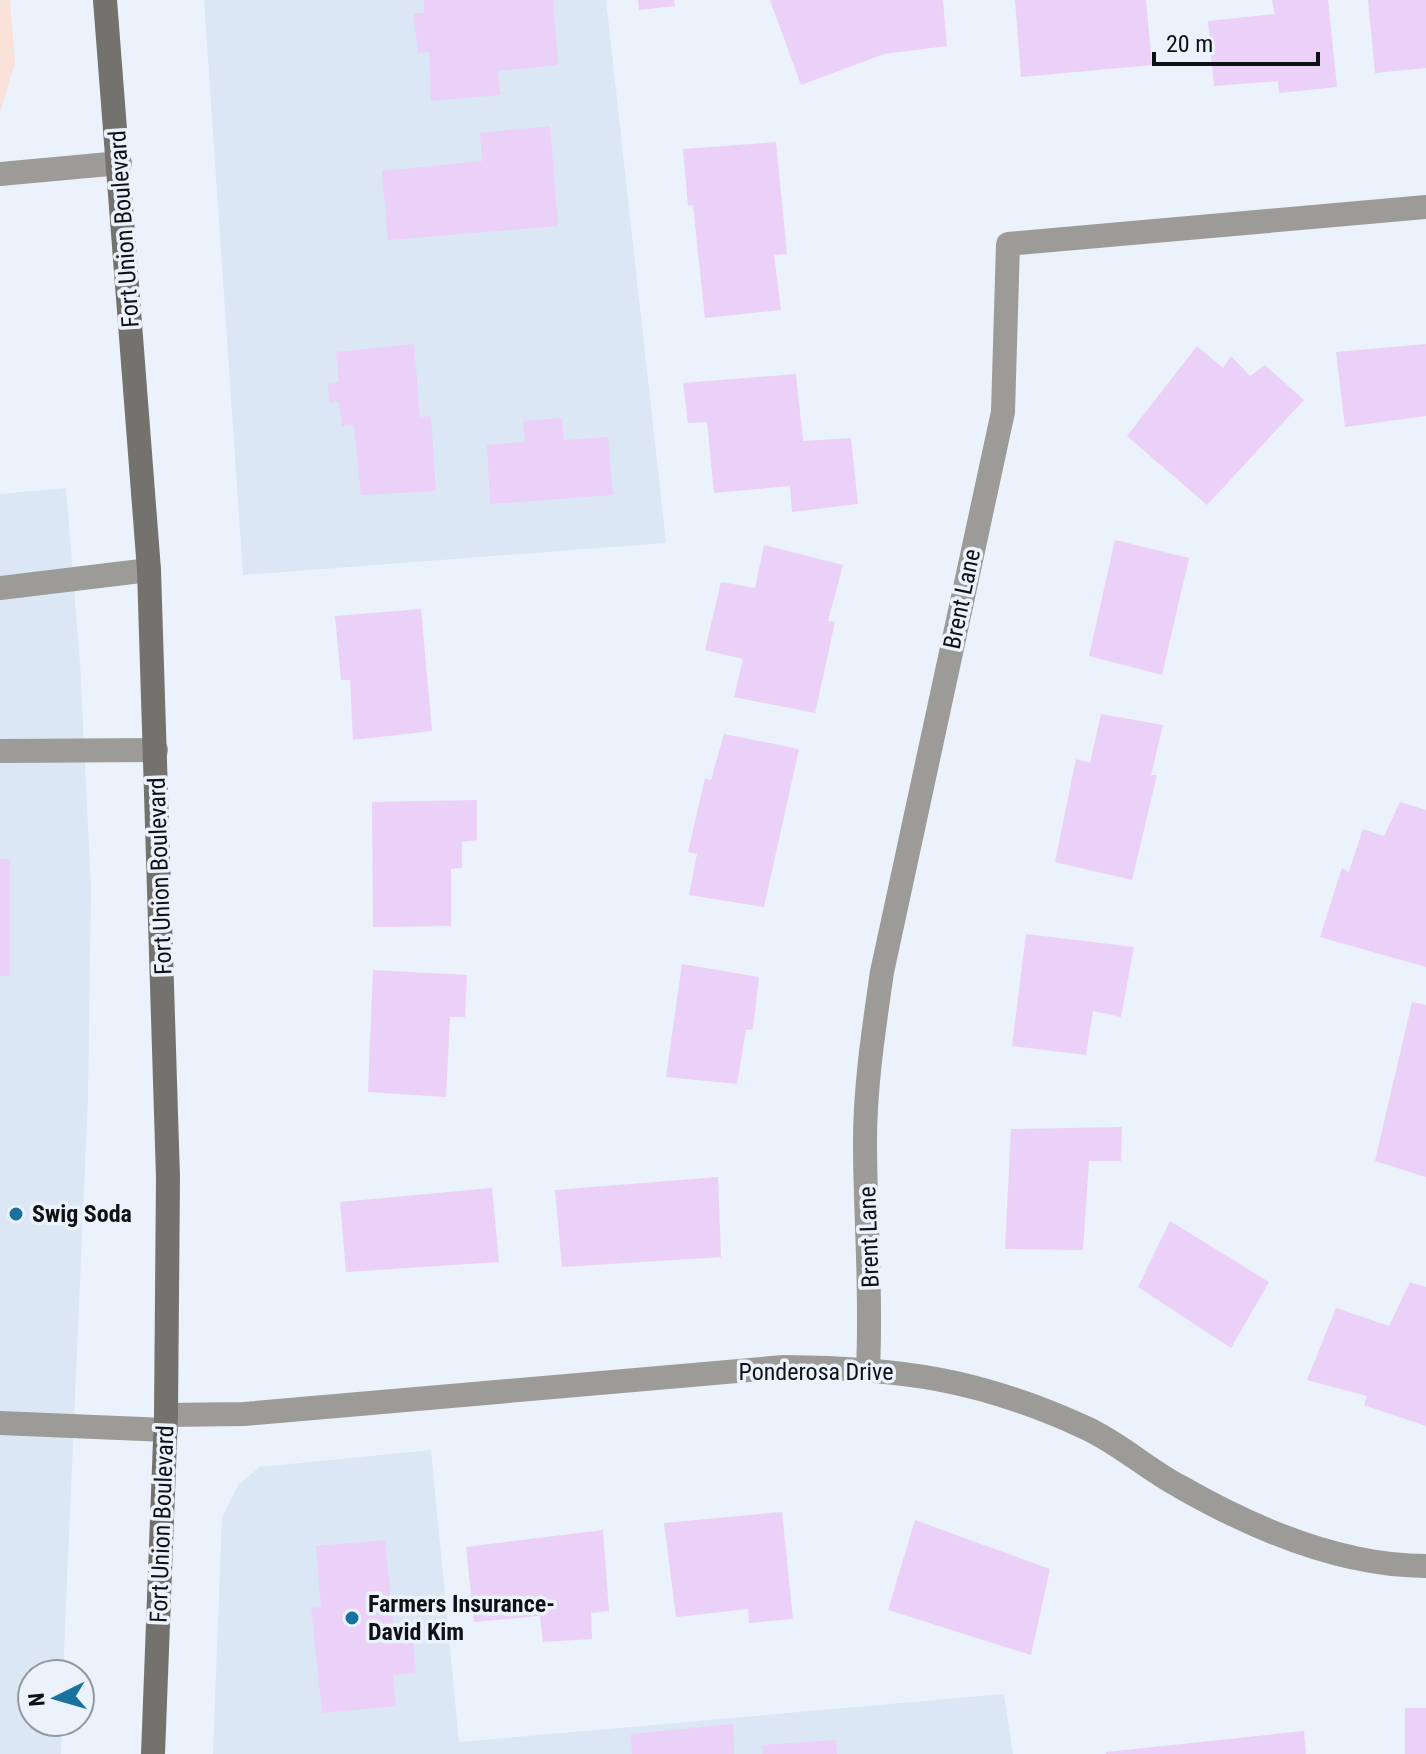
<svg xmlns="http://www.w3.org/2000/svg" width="1426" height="1754" viewBox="0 0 1426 1754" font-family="'Roboto Condensed',sans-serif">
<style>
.built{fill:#dbe7f5}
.education{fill:#fae1d9}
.building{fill:#ebd0f7}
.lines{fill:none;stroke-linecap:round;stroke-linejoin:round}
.lane{stroke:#9d9b97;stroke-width:24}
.street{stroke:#9d9b97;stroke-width:24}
.secondary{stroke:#74726c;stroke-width:24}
.poi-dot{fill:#1971a0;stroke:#ebf2fb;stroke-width:3}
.labels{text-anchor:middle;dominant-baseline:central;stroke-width:7;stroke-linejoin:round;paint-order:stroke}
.street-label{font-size:24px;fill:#0f1215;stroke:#ebf2fb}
.poi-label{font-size:24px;font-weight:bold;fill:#0f1215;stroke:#ebf2fb;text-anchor:start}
</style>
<rect width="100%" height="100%" fill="#ebf2fb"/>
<!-- built -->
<g class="built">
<path d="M 204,0 L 606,0 L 666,543 L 243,575 Z"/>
<path d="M 66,488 L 80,663 L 91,887 L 88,1096 L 63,1674 L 32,1674 L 32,1722 L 62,1722 L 61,1754 L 0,1754 L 0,494 Z"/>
<path d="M 431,1450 L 459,1742 L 1004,1694 L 1013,1754 L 213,1754 L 222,1517 L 238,1485 L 260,1467 Z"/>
</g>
<!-- education -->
<path class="education" d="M 0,0 L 10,0 L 15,63 L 0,112 Z"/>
<!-- building -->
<g class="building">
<path d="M 424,0 L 553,0 L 558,65 L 498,71 L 500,95 L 431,101 L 429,52 L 418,53 L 413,13 L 424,13 Z"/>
<path d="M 638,0 L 674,0 L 675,6 L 639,10 Z"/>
<path d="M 770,0 L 943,0 L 947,46 L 884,54 L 801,85 Z"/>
<path d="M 1015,0 L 1146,0 L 1152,65 L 1021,77 Z"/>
<path d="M 1272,0 L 1328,0 L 1337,87 L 1279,93 L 1278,81 L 1214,86 L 1208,21 L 1275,14 Z"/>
<path d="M 1368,0 L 1426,0 L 1426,68 L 1375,73 Z"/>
<path d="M 550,126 L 558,226 L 388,240 L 382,171 L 482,161 L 480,133 Z"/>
<path d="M 776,142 L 787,254 L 774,255 L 781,310 L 705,318 L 693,205 L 688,206 L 683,149 Z"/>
<path d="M 414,344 L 420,417 L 431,416 L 436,491 L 361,495 L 354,425 L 342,426 L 339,402 L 329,403 L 328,383 L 339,382 L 336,352 Z"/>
<path d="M 1426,344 L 1426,416 L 1345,427 L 1336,352 Z"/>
<path d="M 1197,346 L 1223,368 L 1231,356 L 1250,376 L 1265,365 L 1304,400 L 1207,505 L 1127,436 Z"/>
<path d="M 796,374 L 803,441 L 851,438 L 858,504 L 792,512 L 790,486 L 714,493 L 707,422 L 688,423 L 683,383 Z"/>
<path d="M 562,418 L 564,440 L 608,437 L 613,495 L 490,504 L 487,445 L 525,442 L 523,421 Z"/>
<path d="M 1115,540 L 1189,558 L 1162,675 L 1089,656 Z"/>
<path d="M 764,545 L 843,565 L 828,621 L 835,622 L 815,713 L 734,697 L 743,659 L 705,650 L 721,582 L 755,588 Z"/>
<path d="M 421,609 L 432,731 L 353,740 L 350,680 L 341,680 L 335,616 Z"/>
<path d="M 1101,714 L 1163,725 L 1151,775 L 1157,775 L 1132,880 L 1055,862 L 1076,759 L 1090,763 Z"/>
<path d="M 724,734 L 799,749 L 764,907 L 689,895 L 697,854 L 688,852 L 705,778 L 711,780 Z"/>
<path d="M 477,800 L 477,840 L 462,842 L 462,868 L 451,869 L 451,926 L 373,927 L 372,802 Z"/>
<path d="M 1400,802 L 1426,810 L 1426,967 L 1320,937 L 1342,868 L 1349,872 L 1363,829 L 1384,836 Z"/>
<rect x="0" y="859" width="10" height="117"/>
<path d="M 1026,934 L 1134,947 L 1121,1017 L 1093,1011 L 1086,1055 L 1012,1046 Z"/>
<path d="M 682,964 L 759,977 L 753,1029 L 746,1030 L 737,1084 L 666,1077 Z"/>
<path d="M 373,970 L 467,975 L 465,1017 L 450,1017 L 446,1097 L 368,1092 Z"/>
<path d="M 1412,1002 L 1426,1005 L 1426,1177 L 1375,1161 Z"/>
<path d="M 1122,1127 L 1121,1161 L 1089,1161 L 1083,1250 L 1005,1249 L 1011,1129 Z"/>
<path d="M 718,1177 L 721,1257 L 562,1267 L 555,1190 Z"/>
<path d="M 492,1188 L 499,1262 L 346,1272 L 340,1202 Z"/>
<path d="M 1170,1221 L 1269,1282 L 1231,1348 L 1138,1287 Z"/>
<path d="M 1410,1282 L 1426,1287 L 1426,1426 L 1364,1405 L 1367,1396 L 1307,1380 L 1336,1308 L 1389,1326 Z"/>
<path d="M 782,1512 L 793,1619 L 749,1623 L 748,1609 L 676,1617 L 664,1523 Z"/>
<path d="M 915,1520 L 1050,1569 L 1031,1655 L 888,1610 Z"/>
<path d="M 603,1530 L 609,1611 L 591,1613 L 592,1639 L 543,1642 L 540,1616 L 474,1622 L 466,1547 Z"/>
<path d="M 385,1540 L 394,1632 L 412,1629 L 416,1673 L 393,1675 L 396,1706 L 322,1713 L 311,1607 L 321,1606 L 316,1546 Z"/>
<rect x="1405" y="1708" width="21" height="46"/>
<path d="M 733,1724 L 734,1754 L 632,1754 L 631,1734 Z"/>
<path d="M 1304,1731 L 1306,1754 L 1106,1754 L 1106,1752 Z"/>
<path d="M 836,1740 L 837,1754 L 763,1754 L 762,1745 Z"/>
</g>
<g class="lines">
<!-- lane -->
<g class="lane">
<path d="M 0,588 L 149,570"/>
<path d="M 0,751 L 156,750"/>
<path d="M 0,1423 L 166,1430"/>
</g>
<!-- street -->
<g class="street">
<path d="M 0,174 L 120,163"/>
<path d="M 868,1367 C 872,1292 865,1217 865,1142 C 865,1085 874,1028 882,972 L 1003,412 L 1008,244 L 1426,207"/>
<path d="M 166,1415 L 244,1414 L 784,1367 C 900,1368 980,1379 1086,1428 C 1119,1443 1147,1469 1179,1486 C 1252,1528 1340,1566 1426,1566"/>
</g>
<!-- secondary -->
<path class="secondary" d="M 105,0 L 149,570 L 168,1177 L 166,1415 L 153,1754"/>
</g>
<!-- markers -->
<g class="poi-dot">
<circle cx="16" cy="1214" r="8"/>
<circle cx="352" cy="1618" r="8"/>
</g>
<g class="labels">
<!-- street labels -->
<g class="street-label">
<text transform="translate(124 229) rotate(-94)">Fort Union Boulevard</text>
<text transform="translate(962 599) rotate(-78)">Brent Lane</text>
<text transform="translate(160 876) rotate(-92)">Fort Union Boulevard</text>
<text transform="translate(869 1237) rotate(-92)">Brent Lane</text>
<text x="816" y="1372">Ponderosa Drive</text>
<text transform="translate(162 1524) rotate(-88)">Fort Union Boulevard</text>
</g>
<!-- poi labels -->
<g class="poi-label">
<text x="32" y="1214">Swig Soda</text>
<text x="368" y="1604">Farmers Insurance-<tspan x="368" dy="28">David Kim</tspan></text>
</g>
</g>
<!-- north arrow -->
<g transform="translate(56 1698) rotate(265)"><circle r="38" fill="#ebf2fb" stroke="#93989f" stroke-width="2"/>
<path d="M0-6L14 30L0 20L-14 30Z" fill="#1971a0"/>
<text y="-12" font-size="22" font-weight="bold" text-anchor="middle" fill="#0f1215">N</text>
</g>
<!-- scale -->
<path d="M1154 52v12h164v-12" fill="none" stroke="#0f1215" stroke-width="4"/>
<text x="1166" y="52" font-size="24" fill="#0f1215" stroke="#ebf2fb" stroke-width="6" paint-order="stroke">20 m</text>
</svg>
